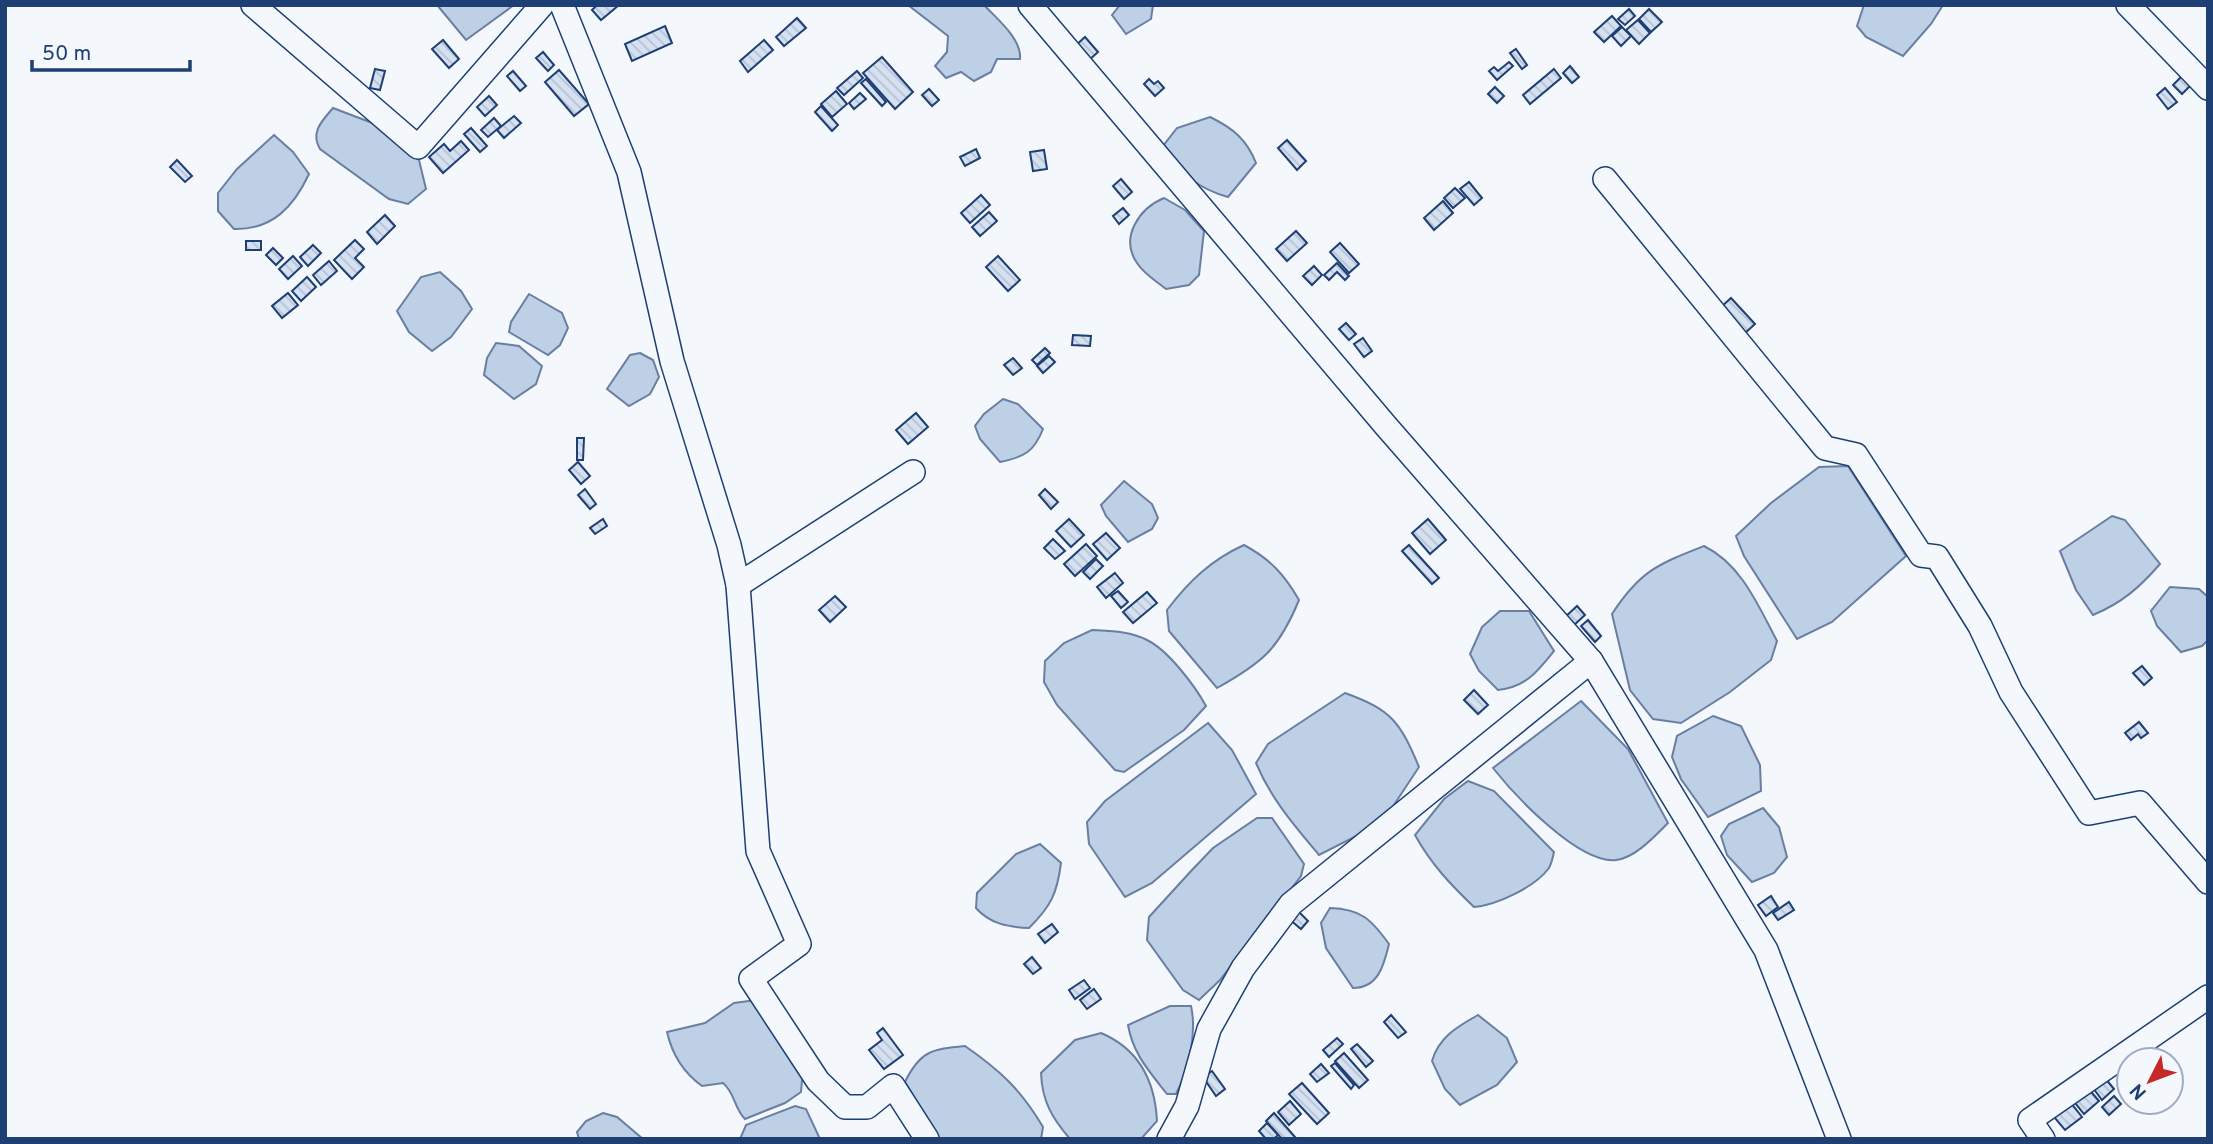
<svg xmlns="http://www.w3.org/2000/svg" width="2213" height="1144" viewBox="0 0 2213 1144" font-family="Overpass,sans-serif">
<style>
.water{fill:#bed0e5;stroke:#687fa3;stroke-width:2}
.building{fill:url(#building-back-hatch);stroke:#1d3f73;stroke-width:2}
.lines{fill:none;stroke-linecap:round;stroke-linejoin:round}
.minor-casing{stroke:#1d3f73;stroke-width:26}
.minor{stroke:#f4f7fb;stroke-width:23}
</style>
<defs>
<pattern id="building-back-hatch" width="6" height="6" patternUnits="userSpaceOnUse" patternTransform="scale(1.75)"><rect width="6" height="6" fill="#d5e0f0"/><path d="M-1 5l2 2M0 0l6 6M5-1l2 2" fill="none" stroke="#b6c1d1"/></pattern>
</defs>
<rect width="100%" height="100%" fill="#f4f7fb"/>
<!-- water -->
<g class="water">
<path d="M 437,5 L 514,5 L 466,40 Z"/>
<path d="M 908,5 L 984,5 C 997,19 1022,39 1020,59 L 997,59 L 991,72 L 974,81 L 961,72 L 946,78 L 935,66 L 947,52 L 948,36 Z"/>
<path d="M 1120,5 L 1153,5 L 1151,19 L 1126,34 L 1112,15 Z"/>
<path d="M 1864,5 L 1943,5 L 1931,24 L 1903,56 L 1866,37 L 1857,26 Z"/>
<path d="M 333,108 L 375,124 L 419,160 L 426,189 L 408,204 L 389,199 L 320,149 C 310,132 322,121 333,108 Z"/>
<path d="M 1210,117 C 1233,128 1247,140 1256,163 L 1228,197 C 1202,190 1173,171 1163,146 L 1177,128 Z"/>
<path d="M 274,135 L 293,152 L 309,174 C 294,206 273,230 234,229 L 218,211 L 218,193 L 237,169 Z"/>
<path d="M 1164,198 L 1185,210 L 1204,231 L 1199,275 L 1189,285 L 1166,289 C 1156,281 1144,274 1137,263 C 1119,237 1140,208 1164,198 Z"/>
<path d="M 440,272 L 461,291 L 472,309 L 451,337 L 432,351 L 409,332 L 397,311 L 421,277 Z"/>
<path d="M 529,294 L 562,313 L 568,328 L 560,345 L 548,355 L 509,332 L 511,322 Z"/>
<path d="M 496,343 L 519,346 L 542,366 L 536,384 L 514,399 L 484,375 L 487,358 Z"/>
<path d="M 640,353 L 653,360 L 659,377 L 650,394 L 629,406 L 607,389 L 630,355 Z"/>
<path d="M 1003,399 L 1018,404 L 1043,429 C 1034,452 1024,457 1000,462 L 980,439 L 975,426 L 984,414 Z"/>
<path d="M 1848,466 L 1906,556 L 1832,622 L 1797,639 L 1744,556 L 1736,536 L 1771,503 L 1819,467 Z"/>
<path d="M 1124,481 L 1152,504 L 1158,518 L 1152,529 L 1128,542 L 1106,516 L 1101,505 Z"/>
<path d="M 2112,516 L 2125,520 L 2160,564 C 2140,587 2122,603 2093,615 L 2076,590 L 2060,551 Z"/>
<path d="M 1244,545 C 1270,559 1284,574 1299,600 C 1279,649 1262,663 1217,688 L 1169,631 L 1167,610 C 1189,581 1211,560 1244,545 Z"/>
<path d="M 1704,546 C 1741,564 1758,605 1777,641 L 1771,660 L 1730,692 L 1681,723 L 1653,719 L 1630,690 L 1612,614 C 1640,571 1658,564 1704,546 Z"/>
<path d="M 2170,587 L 2199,589 L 2208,597 L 2208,640 L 2202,646 L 2181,652 L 2157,626 L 2151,611 Z"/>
<path d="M 1500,611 L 1529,611 L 1554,651 C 1537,672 1526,687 1498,690 L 1479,671 L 1470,654 L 1482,627 Z"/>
<path d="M 1092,630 C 1111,631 1130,631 1147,640 C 1168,650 1195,686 1206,706 L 1184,730 L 1124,772 L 1115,770 L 1057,705 L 1044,682 L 1045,661 L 1064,643 Z"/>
<path d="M 1345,693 C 1392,710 1400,722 1419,767 L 1382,823 L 1319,855 C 1294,825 1271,799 1256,763 L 1268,744 Z"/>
<path d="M 1581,701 L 1628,749 L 1668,823 C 1655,836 1635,858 1616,860 C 1579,864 1515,796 1493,768 Z"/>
<path d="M 1713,716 L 1741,726 L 1760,765 L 1761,791 L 1708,817 L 1681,779 L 1672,757 L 1677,736 Z"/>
<path d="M 1208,723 L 1232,750 L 1256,794 L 1152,883 L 1125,897 L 1089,844 L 1087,822 L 1105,801 Z"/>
<path d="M 1468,781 L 1494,791 L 1554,852 C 1553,857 1551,864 1549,868 C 1535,887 1497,905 1474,907 C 1450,884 1431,864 1415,835 L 1444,799 Z"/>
<path d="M 1763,808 L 1779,827 L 1787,857 L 1774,873 L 1752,882 L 1727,855 L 1721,836 L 1729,824 Z"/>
<path d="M 1257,818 L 1272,818 L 1304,864 L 1301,876 L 1220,980 L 1199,1000 L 1183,990 L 1147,940 L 1149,917 L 1192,870 L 1213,848 Z"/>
<path d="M 1040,844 L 1061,863 C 1057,894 1051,906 1029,928 C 1008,927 990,924 976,908 L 977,893 L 1016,854 Z"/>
<path d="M 1330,908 C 1361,909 1371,919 1389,944 C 1384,964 1379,988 1353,988 L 1326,948 L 1321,923 Z"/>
<path d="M 756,1000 L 803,1068 L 801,1092 L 785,1103 L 745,1119 C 734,1108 735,1093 723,1083 L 702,1086 C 684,1073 672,1054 667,1032 L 705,1023 L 734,1003 Z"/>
<path d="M 1170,1006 L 1191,1006 C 1197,1033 1189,1069 1176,1094 L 1167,1094 C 1149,1071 1133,1054 1128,1025 Z"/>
<path d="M 1478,1015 L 1507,1038 L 1517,1062 L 1497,1085 L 1460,1105 L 1445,1089 L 1432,1061 C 1439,1037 1457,1027 1478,1015 Z"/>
<path d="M 1101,1033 C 1139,1049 1155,1082 1157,1121 L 1141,1139 L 1070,1139 C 1052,1118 1042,1101 1041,1073 L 1075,1040 Z"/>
<path d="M 965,1046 C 1001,1071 1021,1090 1043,1127 L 1041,1139 L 940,1139 L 905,1082 C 920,1051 932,1049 965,1046 Z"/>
<path d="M 795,1106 L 806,1109 L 820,1139 L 740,1139 L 746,1125 Z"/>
<path d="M 603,1113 L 617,1117 L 643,1139 L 579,1139 L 577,1132 L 586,1121 Z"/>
</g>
<!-- building -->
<g class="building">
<path d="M 597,5 L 619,5 L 601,20 L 592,10 Z"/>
<path d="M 1629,9 L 1635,16 L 1625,25 L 1618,19 Z"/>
<path d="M 1649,9 L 1662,22 L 1651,32 L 1639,19 Z"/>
<path d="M 1612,16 L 1621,26 L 1604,42 L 1594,32 Z"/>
<path d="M 797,18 L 806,28 L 784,46 L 776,37 Z"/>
<path d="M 1638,20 L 1650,33 L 1639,44 L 1626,30 Z"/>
<path d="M 665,26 L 672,43 L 632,61 L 625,44 Z"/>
<path d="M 1622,27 L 1631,36 L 1621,46 L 1612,36 Z"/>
<path d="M 1085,37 L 1098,52 L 1087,62 L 1074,47 Z"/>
<path d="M 443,40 L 459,59 L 449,68 L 432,49 Z"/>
<path d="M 764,40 L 773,50 L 748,72 L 740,61 Z"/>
<path d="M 1516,49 L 1527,65 L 1522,69 L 1510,53 Z"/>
<path d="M 543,52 L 554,65 L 548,71 L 536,58 Z"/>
<path d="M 882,57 L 913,92 L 895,109 L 863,73 Z"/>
<path d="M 1509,62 L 1513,66 L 1497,80 L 1489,71 L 1494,67 L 1498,71 Z"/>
<path d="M 1570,66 L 1579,77 L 1572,83 L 1563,73 Z"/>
<path d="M 375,69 L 385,71 L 380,90 L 370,88 Z"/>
<path d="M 1554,69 L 1561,78 L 1530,104 L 1523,95 Z"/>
<path d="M 559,70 L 589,104 L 574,116 L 545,82 Z"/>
<path d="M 513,71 L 526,86 L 520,91 L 507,76 Z"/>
<path d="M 857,71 L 863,78 L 844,95 L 837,88 Z"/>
<path d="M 2183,75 L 2192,84 L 2182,94 L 2173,85 Z"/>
<path d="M 866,79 L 886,102 L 882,106 L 861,83 Z"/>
<path d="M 1149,79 L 1154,84 L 1158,81 L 1164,88 L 1155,96 L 1144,84 Z"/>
<path d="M 1495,87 L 1504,96 L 1497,103 L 1488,94 Z"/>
<path d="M 2165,88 L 2177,102 L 2168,109 L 2157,95 Z"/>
<path d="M 929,89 L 939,100 L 932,106 L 922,95 Z"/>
<path d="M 836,91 L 847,104 L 832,117 L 821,104 Z"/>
<path d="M 860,93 L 866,99 L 854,109 L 849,103 Z"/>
<path d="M 489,96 L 497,105 L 485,116 L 477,107 Z"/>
<path d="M 821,106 L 838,125 L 832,131 L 815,112 Z"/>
<path d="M 514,116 L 521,123 L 504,138 L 497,130 Z"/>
<path d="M 494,118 L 501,126 L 488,137 L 481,130 Z"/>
<path d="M 471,128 L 487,146 L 480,152 L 464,134 Z"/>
<path d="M 1287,140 L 1306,161 L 1297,170 L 1278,148 Z"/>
<path d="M 461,141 L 469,150 L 443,173 L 429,157 L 444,144 L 450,151 Z"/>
<path d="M 976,149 L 980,158 L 965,166 L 960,157 Z"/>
<path d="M 1044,150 L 1047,169 L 1033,171 L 1030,152 Z"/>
<path d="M 177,160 L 192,176 L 185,182 L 170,167 Z"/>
<path d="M 1121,179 L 1132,192 L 1124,199 L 1113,186 Z"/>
<path d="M 1469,182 L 1482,198 L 1474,205 L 1460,189 Z"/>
<path d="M 1455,188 L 1465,198 L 1453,208 L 1444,198 Z"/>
<path d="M 981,195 L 990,205 L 970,223 L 961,213 Z"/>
<path d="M 1443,201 L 1453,213 L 1434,230 L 1424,218 Z"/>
<path d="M 1123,208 L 1129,215 L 1119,224 L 1113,216 Z"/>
<path d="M 989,212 L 997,221 L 980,236 L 972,227 Z"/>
<path d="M 385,215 L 395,226 L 377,244 L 367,232 Z"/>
<path d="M 1296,231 L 1307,243 L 1287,261 L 1276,249 Z"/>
<path d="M 355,240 L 364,249 L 355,258 L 364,267 L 352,279 L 334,260 Z"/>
<rect x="246" y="241" width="15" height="9"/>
<path d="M 1340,243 L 1359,264 L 1349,273 L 1330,252 Z"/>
<path d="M 313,245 L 321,253 L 308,266 L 300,257 Z"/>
<path d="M 273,248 L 283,258 L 276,265 L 266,255 Z"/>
<path d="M 293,256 L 302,266 L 288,279 L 279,269 Z"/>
<path d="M 998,256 L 1020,280 L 1008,291 L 986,267 Z"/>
<path d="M 329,261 L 337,271 L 321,285 L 313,275 Z"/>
<path d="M 1337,263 L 1349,276 L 1345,280 L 1337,272 L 1329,280 L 1324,275 Z"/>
<path d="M 1314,266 L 1322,275 L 1312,285 L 1303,276 Z"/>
<path d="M 307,277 L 316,287 L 301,301 L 292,291 Z"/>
<path d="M 288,293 L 298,305 L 282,318 L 272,306 Z"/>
<path d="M 1731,298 L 1755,324 L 1744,334 L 1721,307 Z"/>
<path d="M 1346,323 L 1356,334 L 1349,340 L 1339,329 Z"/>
<path d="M 1073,335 L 1091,336 L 1090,346 L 1072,345 Z"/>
<path d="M 1363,338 L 1372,351 L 1364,357 L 1354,344 Z"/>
<path d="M 1045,348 L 1050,353 L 1037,365 L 1032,360 Z"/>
<path d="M 1049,356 L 1055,362 L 1043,373 L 1037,366 Z"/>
<path d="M 1013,358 L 1022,368 L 1013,375 L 1004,365 Z"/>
<path d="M 916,413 L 928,427 L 908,444 L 896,430 Z"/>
<path d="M 577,438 L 584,438 L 583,460 L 577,460 Z"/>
<path d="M 578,462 L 590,476 L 581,484 L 569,470 Z"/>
<path d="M 585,489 L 596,504 L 590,509 L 578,495 Z"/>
<path d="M 1045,489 L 1058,502 L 1051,509 L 1039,495 Z"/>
<path d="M 603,519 L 607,526 L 595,534 L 590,528 Z"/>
<path d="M 1069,519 L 1084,535 L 1071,547 L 1056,531 Z"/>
<path d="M 1428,519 L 1446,540 L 1430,554 L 1412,533 Z"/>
<path d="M 1106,533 L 1120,548 L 1107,560 L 1093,544 Z"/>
<path d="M 1053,539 L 1065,551 L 1055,559 L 1044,548 Z"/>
<path d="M 1086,544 L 1097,556 L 1075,576 L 1064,564 Z"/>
<path d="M 1409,545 L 1439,578 L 1432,584 L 1402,551 Z"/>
<path d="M 1096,559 L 1103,566 L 1090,579 L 1083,572 Z"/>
<path d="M 1115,573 L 1123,583 L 1106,598 L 1097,587 Z"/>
<path d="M 1118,591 L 1128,602 L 1121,608 L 1111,596 Z"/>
<path d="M 1147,592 L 1157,603 L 1133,623 L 1123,612 Z"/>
<path d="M 835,596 L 846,607 L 830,622 L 819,610 Z"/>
<path d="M 1577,606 L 1585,615 L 1572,627 L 1564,618 Z"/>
<path d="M 1588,620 L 1601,636 L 1595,642 L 1581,626 Z"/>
<path d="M 2142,666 L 2152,678 L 2144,685 L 2133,673 Z"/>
<path d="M 1474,690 L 1488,705 L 1478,714 L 1464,700 Z"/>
<path d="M 2139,722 L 2148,733 L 2141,738 L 2138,734 L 2131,740 L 2125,733 Z"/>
<path d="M 1771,896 L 1778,907 L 1766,916 L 1758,905 Z"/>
<path d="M 1789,902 L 1794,910 L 1778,920 L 1773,913 Z"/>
<path d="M 1297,910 L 1308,921 L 1301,929 L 1289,919 Z"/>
<path d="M 1052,924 L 1058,932 L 1045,943 L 1038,934 Z"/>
<path d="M 1032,957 L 1041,968 L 1033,974 L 1024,964 Z"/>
<path d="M 1084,980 L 1090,988 L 1075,999 L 1069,990 Z"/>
<path d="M 1094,989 L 1101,999 L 1087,1009 L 1080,1000 Z"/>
<path d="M 1391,1015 L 1406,1032 L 1398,1038 L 1384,1022 Z"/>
<path d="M 883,1028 L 903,1055 L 884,1069 L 869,1050 L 882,1040 L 877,1033 Z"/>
<path d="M 1337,1038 L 1343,1044 L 1329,1057 L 1323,1050 Z"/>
<path d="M 1357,1044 L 1373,1061 L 1366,1067 L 1351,1049 Z"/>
<path d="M 1344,1053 L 1368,1080 L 1359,1088 L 1335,1061 Z"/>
<path d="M 1335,1063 L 1354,1085 L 1351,1089 L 1331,1066 Z"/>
<path d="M 1321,1064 L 1329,1073 L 1317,1082 L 1310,1074 Z"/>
<path d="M 1212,1071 L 1225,1089 L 1216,1096 L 1203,1077 Z"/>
<path d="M 2105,1078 L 2114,1089 L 2102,1100 L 2093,1088 Z"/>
<path d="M 1302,1083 L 1329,1113 L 1317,1124 L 1289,1094 Z"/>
<path d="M 2086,1086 L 2099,1101 L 2084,1114 L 2072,1099 Z"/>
<path d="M 2114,1096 L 2121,1104 L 2109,1115 L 2102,1107 Z"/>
<path d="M 1290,1101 L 1301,1114 L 1289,1125 L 1278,1112 Z"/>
<path d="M 2071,1103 L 2082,1117 L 2065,1130 L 2054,1117 Z"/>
<path d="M 1274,1113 L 1295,1137 L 1293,1139 L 1282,1139 L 1266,1121 Z"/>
<path d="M 1267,1123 L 1278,1135 L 1274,1139 L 1266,1139 L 1259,1131 Z"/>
</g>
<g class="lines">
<defs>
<g id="minor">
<path d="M 253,5 L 418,147 L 542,5"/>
<path d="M 562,5 L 629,172 L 672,361 L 729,545 L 738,585 L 913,472"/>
<path d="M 1030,5 L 1386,426 L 1591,661 L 1766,950 L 1839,1139"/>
<path d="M 2128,5 L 2208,88"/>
<path d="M 1605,179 L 1825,448 L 1856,455 L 1921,555 L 1937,557 L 1980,626 L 2011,692 L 2089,813 L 2140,803 L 2208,882"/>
<path d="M 738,585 L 758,851 L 799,944 L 751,979 L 818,1081 L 845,1107 L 867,1107 L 893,1086 L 927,1139"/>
<path d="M 1169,1139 L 1187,1106 L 1209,1029 L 1243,968 L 1291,904 L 1591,661"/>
<path d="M 2043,1139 L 2030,1120 L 2208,997"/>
</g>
</defs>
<!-- minor casing -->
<use href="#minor" class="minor-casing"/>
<!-- minor -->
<use href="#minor" class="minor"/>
</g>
<!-- border -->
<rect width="2213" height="1144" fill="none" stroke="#1d3f73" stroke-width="14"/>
<!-- north arrow -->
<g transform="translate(2150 1081) rotate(228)"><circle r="33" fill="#f4f7fb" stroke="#9eadc5" stroke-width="2"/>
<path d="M0-5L12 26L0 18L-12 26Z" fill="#c62828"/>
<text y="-10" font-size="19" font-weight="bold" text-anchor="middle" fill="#1d3f73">N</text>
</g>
<!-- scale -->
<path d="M32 60v10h158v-10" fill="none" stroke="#1d3f73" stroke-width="3.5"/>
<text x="42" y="60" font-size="21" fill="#1d3f73" stroke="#f4f7fb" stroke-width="5" paint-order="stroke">50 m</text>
</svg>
